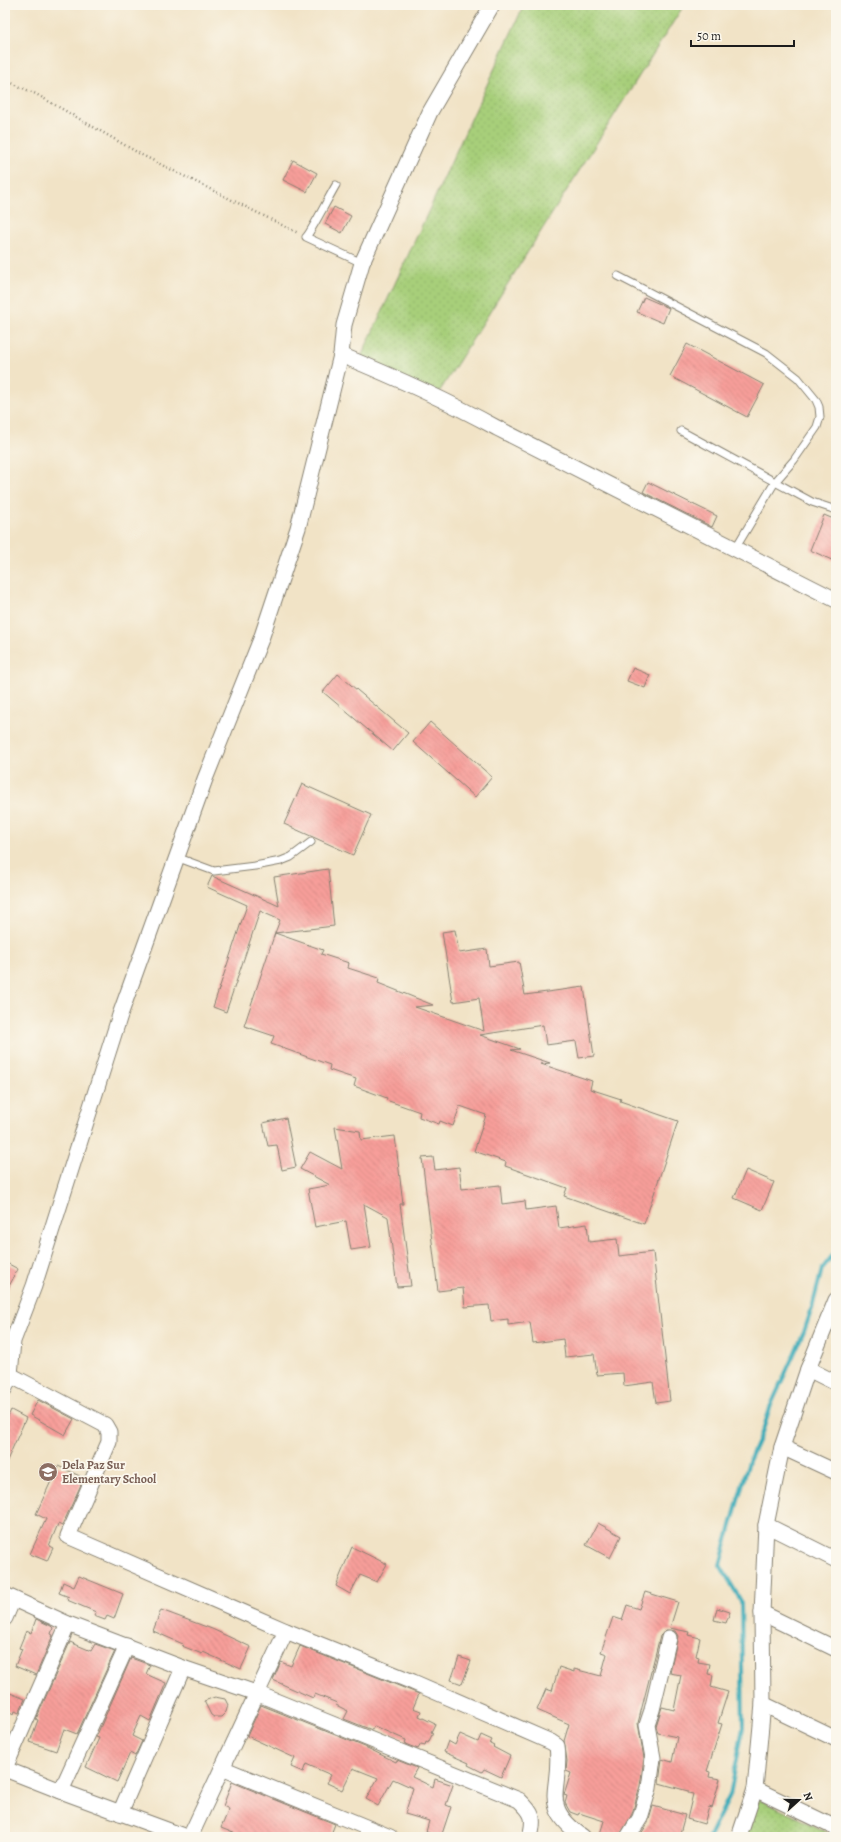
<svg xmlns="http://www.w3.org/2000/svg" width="841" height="1842" viewBox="0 0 841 1842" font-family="Alegreya,serif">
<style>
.grass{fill:url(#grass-dots);stroke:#62764b}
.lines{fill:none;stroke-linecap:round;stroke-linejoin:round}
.stream{stroke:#3babb8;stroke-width:4}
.building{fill:url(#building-back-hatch)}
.service-casing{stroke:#868071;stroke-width:9}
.minor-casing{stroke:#868071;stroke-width:17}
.path{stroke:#868071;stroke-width:2.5;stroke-dasharray:1 3;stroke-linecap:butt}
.service{stroke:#fff;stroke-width:7}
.minor{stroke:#fff;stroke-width:15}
.labels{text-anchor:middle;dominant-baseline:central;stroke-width:3.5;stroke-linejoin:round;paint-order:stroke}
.education-label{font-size:12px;font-weight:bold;fill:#785e54;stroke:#fbf7ec;text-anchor:start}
</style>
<defs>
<pattern id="grass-dots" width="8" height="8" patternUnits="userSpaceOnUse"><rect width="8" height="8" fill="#a7cf7a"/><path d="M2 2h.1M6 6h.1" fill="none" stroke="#8fb169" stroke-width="1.8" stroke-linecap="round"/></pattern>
<pattern id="building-back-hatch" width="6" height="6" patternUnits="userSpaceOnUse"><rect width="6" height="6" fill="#f79e9a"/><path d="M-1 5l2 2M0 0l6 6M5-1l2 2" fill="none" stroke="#d38884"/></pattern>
</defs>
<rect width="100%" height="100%" fill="#fbf7ec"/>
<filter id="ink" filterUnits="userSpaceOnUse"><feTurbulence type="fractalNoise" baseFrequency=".025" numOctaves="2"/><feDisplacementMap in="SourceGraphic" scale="8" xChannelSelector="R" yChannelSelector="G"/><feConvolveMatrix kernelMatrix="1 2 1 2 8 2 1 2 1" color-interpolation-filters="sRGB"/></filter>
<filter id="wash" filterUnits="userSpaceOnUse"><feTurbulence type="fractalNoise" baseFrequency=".012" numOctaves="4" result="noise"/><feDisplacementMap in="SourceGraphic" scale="16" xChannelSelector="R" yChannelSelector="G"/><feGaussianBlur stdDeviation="0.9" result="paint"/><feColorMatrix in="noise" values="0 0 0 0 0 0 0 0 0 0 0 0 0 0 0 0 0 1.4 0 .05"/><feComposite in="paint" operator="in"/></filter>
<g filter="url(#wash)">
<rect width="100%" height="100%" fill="#f1e3c6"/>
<!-- grass -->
<g class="grass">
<path d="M 524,5 L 684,5 L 438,394 L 360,359 Z"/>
<path d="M 757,1798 L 836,1837 L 742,1837 Z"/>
</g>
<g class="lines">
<!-- stream -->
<path class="stream" d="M 709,1837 L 730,1795 L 743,1728 L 741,1601 L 720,1565 L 749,1461 L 763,1430 L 771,1405 L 804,1332 L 812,1308 L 822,1269 L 836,1251"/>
</g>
<g id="blocks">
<!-- building -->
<g class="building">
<path d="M 293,160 L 317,173 L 307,192 L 283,180 Z"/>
<path d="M 334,207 L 351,216 L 342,233 L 325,224 Z"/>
<path d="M 644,297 L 669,308 L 663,323 L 637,312 Z"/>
<path d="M 687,344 L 764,385 L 747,417 L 670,376 Z"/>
<path d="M 648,482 L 717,516 L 712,527 L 643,492 Z"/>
<path d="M 824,515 L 836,520 L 836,562 L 810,550 Z"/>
<path d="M 633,668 L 650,675 L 645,688 L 627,681 Z"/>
<path d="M 338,674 L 408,733 L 393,751 L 323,692 Z"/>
<path d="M 430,722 L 492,777 L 475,797 L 413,742 Z"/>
<path d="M 302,784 L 371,815 L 353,855 L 284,824 Z"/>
<path d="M 328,869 L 334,926 L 275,933 L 280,920 L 260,911 L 226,1012 L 213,1007 L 247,905 L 207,887 L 212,876 L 279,906 L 274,877 Z"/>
<path d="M 455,930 L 459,953 L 487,949 L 489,966 L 519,962 L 525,995 L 584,987 L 594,1056 L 579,1058 L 576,1041 L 546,1045 L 543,1025 L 480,1035 L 520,1049 L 511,1050 L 550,1063 L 541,1064 L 592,1081 L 590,1089 L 621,1099 L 620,1101 L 678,1121 L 644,1224 L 564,1196 L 567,1188 L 505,1166 L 506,1162 L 474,1151 L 486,1115 L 460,1106 L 453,1126 L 440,1121 L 439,1124 L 419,1117 L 420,1112 L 386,1100 L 387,1098 L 354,1086 L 356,1079 L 329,1070 L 330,1065 L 271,1044 L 274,1036 L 244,1026 L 275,933 L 323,950 L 321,954 L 349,963 L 348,968 L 379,978 L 378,983 L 433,1005 L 415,1007 L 484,1031 L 479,998 L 453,1002 L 442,932 Z"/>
<path d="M 286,1118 L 296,1167 L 282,1170 L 277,1145 L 268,1146 L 263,1123 Z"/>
<path d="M 335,1127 L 360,1131 L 361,1140 L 395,1136 L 403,1204 L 400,1204 L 411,1286 L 397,1287 L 388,1217 L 364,1204 L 371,1247 L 351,1250 L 346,1221 L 315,1227 L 308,1189 L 330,1185 L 300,1169 L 310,1152 L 342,1169 Z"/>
<path d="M 433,1157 L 435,1170 L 459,1167 L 462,1189 L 500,1185 L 502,1204 L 525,1201 L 526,1210 L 556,1206 L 559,1228 L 587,1224 L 589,1242 L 617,1239 L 619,1256 L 653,1252 L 670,1401 L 656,1403 L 653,1382 L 624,1386 L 623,1373 L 597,1375 L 594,1354 L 565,1357 L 563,1339 L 533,1343 L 530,1322 L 508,1325 L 508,1319 L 491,1321 L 489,1305 L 465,1307 L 463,1288 L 438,1291 L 422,1158 Z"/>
<path d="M 746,1170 L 774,1182 L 762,1210 L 734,1198 Z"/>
<path d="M 5,1262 L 18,1269 L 5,1294 Z"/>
<path d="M 38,1400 L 74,1419 L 65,1435 L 30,1415 Z"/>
<path d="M 11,1410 L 26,1418 L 5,1465 L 5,1423 Z"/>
<path d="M 58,1466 L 84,1478 L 62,1526 L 58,1524 L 49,1546 L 53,1548 L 47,1561 L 30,1554 L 46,1519 L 36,1514 Z"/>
<path d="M 598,1523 L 621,1536 L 610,1558 L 586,1545 Z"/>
<path d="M 352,1547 L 387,1564 L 377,1582 L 360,1575 L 350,1594 L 336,1586 Z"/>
<path d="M 79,1576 L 123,1594 L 114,1619 L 107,1616 L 105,1620 L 94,1616 L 96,1612 L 67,1600 L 69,1597 L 59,1593 L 63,1582 L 74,1587 Z"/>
<path d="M 645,1592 L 678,1602 L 670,1628 L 689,1632 L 688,1635 L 700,1638 L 696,1656 L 699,1657 L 698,1662 L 710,1664 L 708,1674 L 713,1675 L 711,1687 L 728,1692 L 718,1723 L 722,1724 L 707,1771 L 710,1772 L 709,1777 L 720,1779 L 712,1808 L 709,1807 L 704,1824 L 687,1819 L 693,1794 L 688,1793 L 688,1791 L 659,1783 L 662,1759 L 672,1762 L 677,1737 L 658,1733 L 656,1726 L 662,1707 L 674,1710 L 681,1675 L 670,1673 L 678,1636 L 675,1631 L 666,1630 L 660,1636 L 638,1723 L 644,1758 L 640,1786 L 632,1814 L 619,1837 L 599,1837 L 604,1821 L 579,1813 L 578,1815 L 570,1812 L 565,1803 L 567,1796 L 564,1795 L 571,1773 L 566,1771 L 567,1761 L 564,1741 L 569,1724 L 537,1710 L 546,1689 L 552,1691 L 559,1667 L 574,1672 L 574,1669 L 601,1676 L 607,1654 L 601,1652 L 613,1617 L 622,1620 L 627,1605 L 639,1609 Z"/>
<path d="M 717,1608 L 730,1612 L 726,1623 L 714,1620 Z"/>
<path d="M 161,1610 L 212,1629 L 251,1647 L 241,1669 L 203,1652 L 202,1654 L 182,1646 L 183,1644 L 153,1631 Z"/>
<path d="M 36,1619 L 51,1626 L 53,1628 L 51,1634 L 53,1635 L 36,1675 L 15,1666 L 22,1649 L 19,1648 L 26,1631 L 31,1633 Z"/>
<path d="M 70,1642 L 91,1651 L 95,1644 L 115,1651 L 77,1734 L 64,1729 L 56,1751 L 30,1742 L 38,1720 L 36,1719 Z"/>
<path d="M 300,1646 L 419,1694 L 413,1708 L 421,1711 L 419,1716 L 435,1724 L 431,1732 L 433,1733 L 428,1743 L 426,1742 L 425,1745 L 421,1744 L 418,1749 L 405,1744 L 406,1740 L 374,1726 L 372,1730 L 344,1719 L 348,1711 L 336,1705 L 337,1703 L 315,1694 L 313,1698 L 273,1680 L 281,1662 L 291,1666 Z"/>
<path d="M 459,1657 L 471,1661 L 462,1684 L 451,1680 Z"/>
<path d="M 131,1658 L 150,1665 L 146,1674 L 166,1683 L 150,1721 L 141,1716 L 132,1736 L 142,1741 L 135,1756 L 130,1753 L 117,1782 L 86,1767 L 99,1738 L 96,1737 Z"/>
<path d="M 5,1691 L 25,1699 L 19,1713 L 15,1711 L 14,1714 L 5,1710 Z"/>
<path d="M 215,1697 L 225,1699 L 228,1705 L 226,1712 L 221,1717 L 214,1717 L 211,1715 L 204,1701 Z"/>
<path d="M 261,1705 L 365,1747 L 396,1762 L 397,1760 L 417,1768 L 412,1777 L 433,1787 L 435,1779 L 453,1785 L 446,1805 L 451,1807 L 441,1837 L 426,1832 L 429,1821 L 405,1814 L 413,1788 L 393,1779 L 378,1806 L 366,1799 L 378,1778 L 353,1768 L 342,1790 L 327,1783 L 331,1775 L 306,1764 L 303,1772 L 291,1767 L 295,1758 L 247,1736 Z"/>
<path d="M 460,1734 L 478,1742 L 481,1735 L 492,1740 L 490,1744 L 494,1746 L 493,1747 L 510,1756 L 501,1777 L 484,1769 L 482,1772 L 468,1765 L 469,1763 L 444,1752 L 448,1741 L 455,1745 Z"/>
<path d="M 232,1782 L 335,1824 L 330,1837 L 235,1837 L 236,1834 L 221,1828 L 229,1809 L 223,1806 Z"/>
<path d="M 653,1806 L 685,1815 L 679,1837 L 639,1837 L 648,1823 Z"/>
</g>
</g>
</g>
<g filter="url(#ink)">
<use href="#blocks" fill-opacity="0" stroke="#868071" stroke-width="1"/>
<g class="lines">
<defs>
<g id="service">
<path d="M 336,185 C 331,193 310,234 306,237 L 362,263"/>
<path d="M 618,276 L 766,353 L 798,378 L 816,400 L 819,407 L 820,417 L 817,427 L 794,460 L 775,482 L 735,549"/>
<path d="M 681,431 L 812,502 L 836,510"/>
<path d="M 176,857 L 214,871 L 255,866 L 281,861 L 291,857 L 311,842"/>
</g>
<g id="minor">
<path d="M 341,355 C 395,377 446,400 497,428 L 836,600"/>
<path d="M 808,1369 L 836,1383"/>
<path d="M 10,1375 L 105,1425 L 109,1432 L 109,1442 L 68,1536 L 286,1631 L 413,1682 L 551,1742 L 557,1746 C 563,1790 537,1804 583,1837"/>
<path d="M 5,1388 L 10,1375 L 13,1341 L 34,1286 L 120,1015 L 205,779 L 261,639 L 298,528 L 341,355 L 344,325 L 362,263 L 430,112 L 492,5"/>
<path d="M 782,1447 L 836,1472"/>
<path d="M 766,1525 L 836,1560"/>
<path d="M 5,1595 L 68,1624 L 183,1668 L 256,1693 L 519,1800 C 533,1813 535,1818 530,1837"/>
<path d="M 762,1613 L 836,1649"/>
<path d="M 5,1618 L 13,1599"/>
<path d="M 763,1704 L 836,1739"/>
<path d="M 5,1768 L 68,1624"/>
<path d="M 222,1768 L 390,1837"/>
<path d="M 5,1769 L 61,1791 L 186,1837"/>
<path d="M 755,1789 L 836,1828"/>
<path d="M 61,1791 L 127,1646"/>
<path d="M 120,1813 L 183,1668"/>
<path d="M 190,1837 L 286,1631"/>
<path d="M 628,1837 L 640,1818 L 649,1788 L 653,1758 L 647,1725 L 652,1710 L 669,1638"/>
<path d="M 739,1837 L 755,1789 L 763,1704 L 762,1613 L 766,1525 L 782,1447 L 808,1369 L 836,1300"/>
</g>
</defs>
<!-- service casing -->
<use href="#service" class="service-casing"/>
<!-- minor casing -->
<use href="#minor" class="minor-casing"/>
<!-- path -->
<g class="path">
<path d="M 830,5 L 836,8"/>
<path d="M 5,80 L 36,94 L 142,155 L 298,233"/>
</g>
<!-- service -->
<use href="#service" class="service"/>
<!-- minor -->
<use href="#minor" class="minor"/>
</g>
</g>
<!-- icons -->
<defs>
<symbol id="school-disc" viewBox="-11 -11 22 22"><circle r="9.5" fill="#8d6e63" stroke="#fbf7ec"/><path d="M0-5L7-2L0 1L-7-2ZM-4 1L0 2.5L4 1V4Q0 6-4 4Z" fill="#fff"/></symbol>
</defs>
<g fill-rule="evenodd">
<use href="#school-disc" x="37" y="1461" width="22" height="22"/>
</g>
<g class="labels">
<!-- education labels -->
<g class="education-label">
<text x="62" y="1465">Dela Paz Sur<tspan x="62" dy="14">Elementary School</tspan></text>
</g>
</g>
<!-- margin -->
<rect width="841" height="1842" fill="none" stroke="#fbf7ec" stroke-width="20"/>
<!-- north arrow -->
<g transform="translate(799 1800) rotate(69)" stroke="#fbf7ec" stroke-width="3" paint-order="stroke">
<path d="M0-3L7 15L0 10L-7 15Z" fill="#1c1c1c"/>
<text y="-6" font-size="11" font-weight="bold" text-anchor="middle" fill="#1c1c1c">N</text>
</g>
<!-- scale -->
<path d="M691 40v6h103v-6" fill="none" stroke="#1c1c1c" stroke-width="2"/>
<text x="697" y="40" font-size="12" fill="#1c1c1c" stroke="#fbf7ec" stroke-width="3" paint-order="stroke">50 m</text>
</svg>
